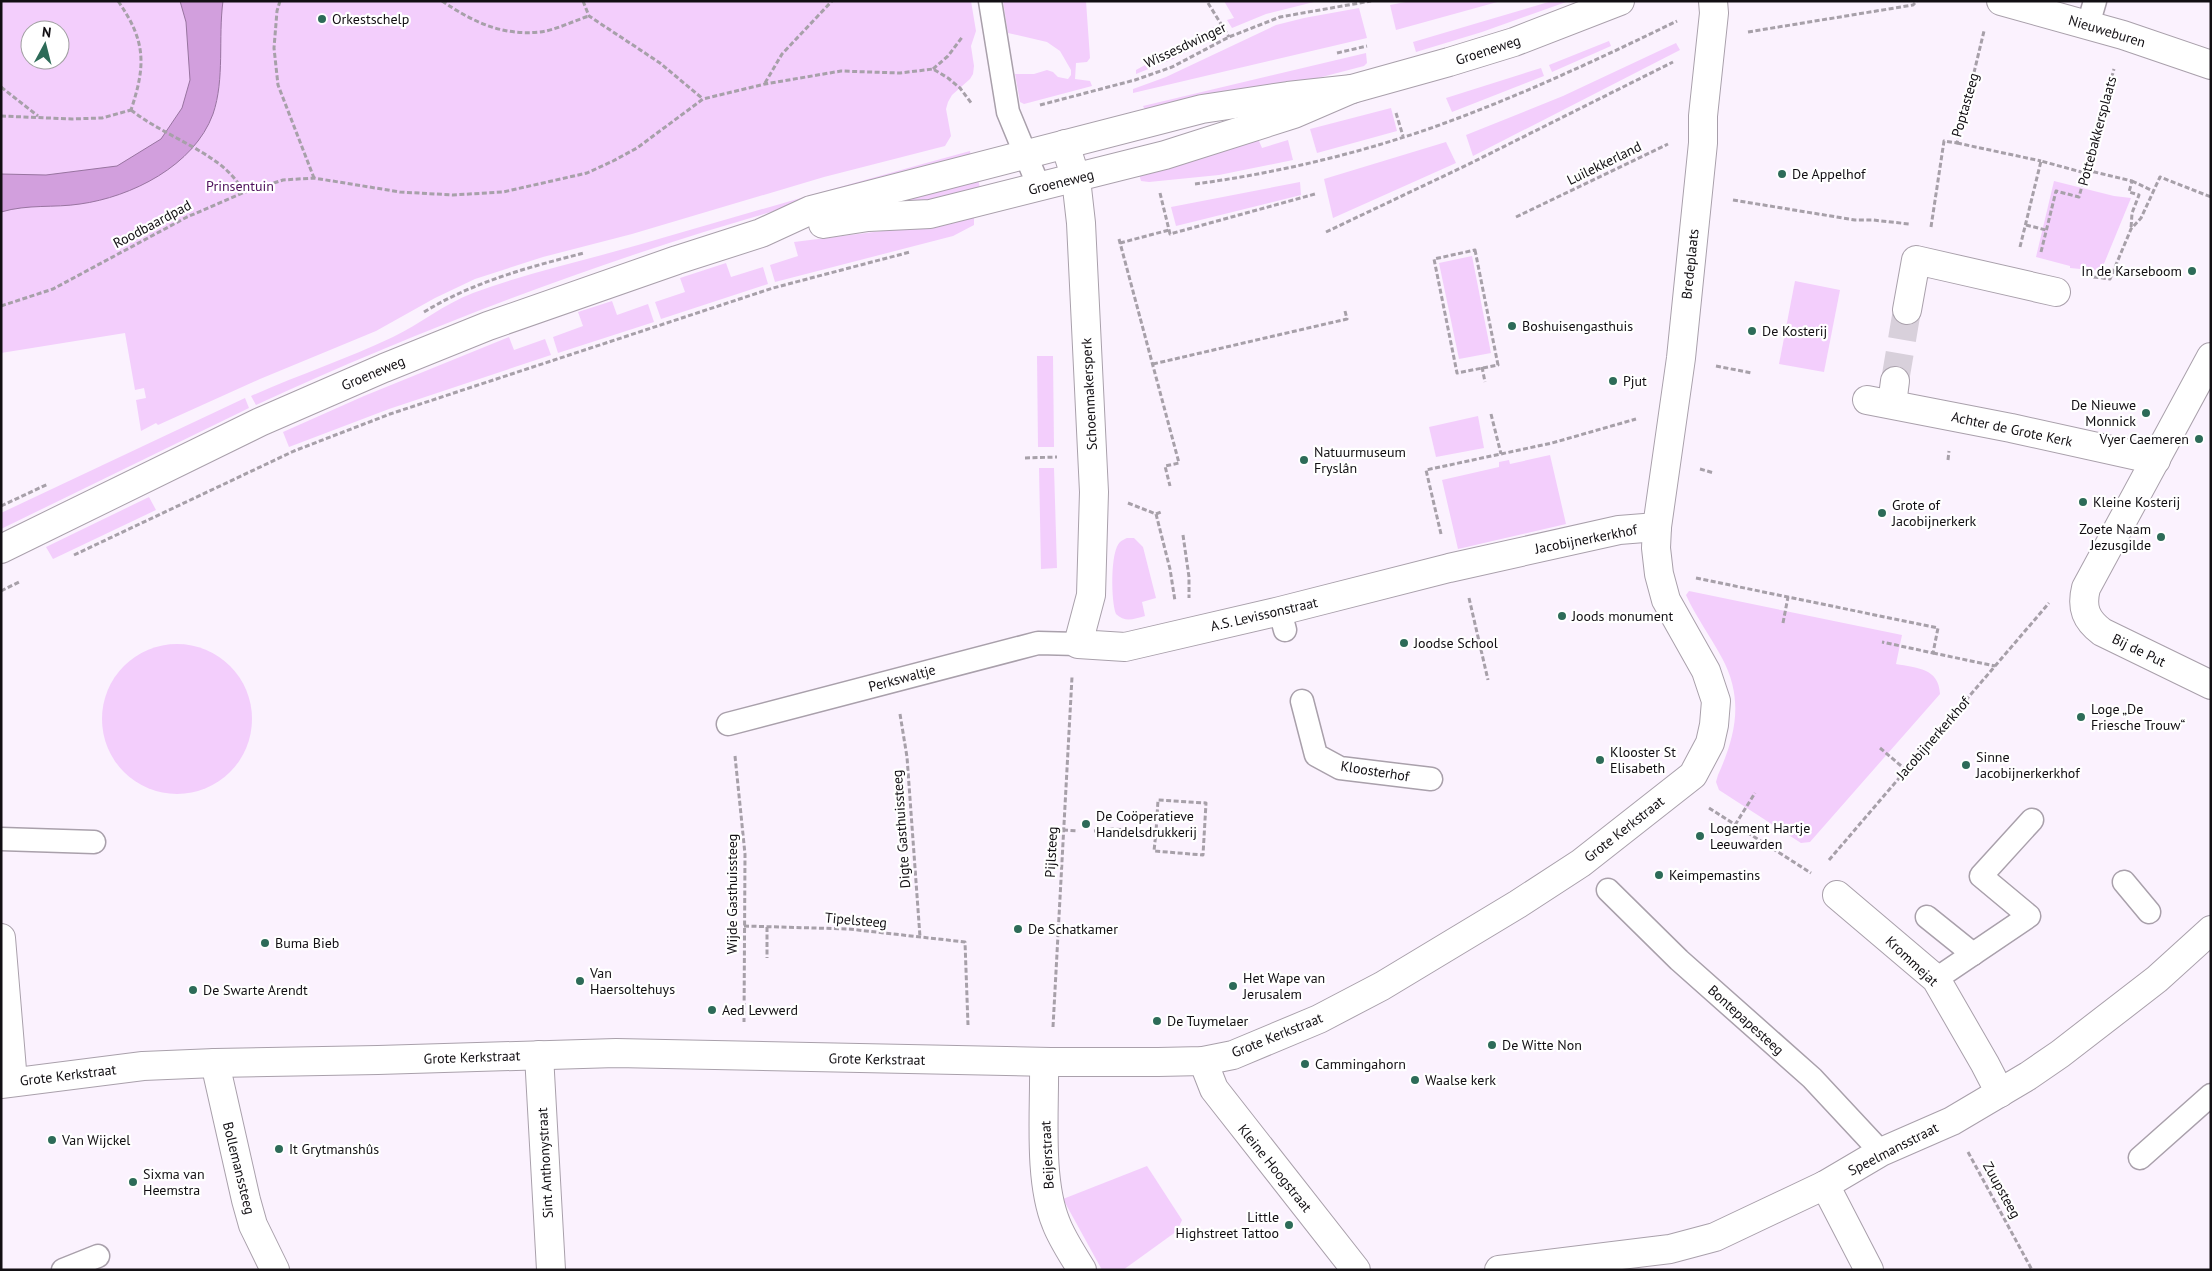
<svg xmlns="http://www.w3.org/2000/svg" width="2212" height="1271" viewBox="0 0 2212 1271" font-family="'PT Sans',sans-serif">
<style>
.green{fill:#f3cefc;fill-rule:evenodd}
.water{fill:#d29fdd;stroke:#9874a0}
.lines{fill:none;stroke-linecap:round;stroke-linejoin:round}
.minor-tunnel{stroke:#d8d0db;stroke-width:28;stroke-dasharray:28 14;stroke-linecap:butt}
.service-casing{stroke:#a9a0ab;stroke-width:25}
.minor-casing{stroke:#a9a0ab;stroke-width:30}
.secondary-casing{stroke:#a9a0ab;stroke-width:30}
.path{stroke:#a7a0a9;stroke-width:3;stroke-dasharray:5 2.5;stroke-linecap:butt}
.service{stroke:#fff;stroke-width:22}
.minor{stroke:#fff;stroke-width:28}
.secondary{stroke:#fff;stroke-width:28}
.poi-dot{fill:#2d6b58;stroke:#fff;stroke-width:2}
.labels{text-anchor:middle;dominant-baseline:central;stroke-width:4.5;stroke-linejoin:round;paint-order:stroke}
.poi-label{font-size:14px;fill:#120f13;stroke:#fff;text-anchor:start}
.street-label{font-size:14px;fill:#120f13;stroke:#fff}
.park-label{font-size:14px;fill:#4e105b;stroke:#fff}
</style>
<rect width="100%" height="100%" fill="#fbf2fe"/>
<!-- green -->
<g class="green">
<path d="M 1,1 L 971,1 L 976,31 L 971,46 L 974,66 L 973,74 L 970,79 L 952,95 L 948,102 L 946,109 L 951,136 L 945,146 L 824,177 L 632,234 L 543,257 L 475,279 L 435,298 L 376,331 L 260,379 L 158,425 L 156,423 L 141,431 L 136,400 L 146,398 L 144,388 L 135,390 L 125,333 L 1,353 ZM 30,30 L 60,30 L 60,60 L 30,60 Z"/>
<path d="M 1003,1 L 1086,1 L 1090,58 L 1087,62 L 1076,63 L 1075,79 L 1090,81 L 1092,86 L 1024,104 L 1020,102 L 1015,74 L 1034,74 L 1047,70 L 1053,72 L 1058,77 L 1068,79 L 1071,75 L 1071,70 L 1060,51 L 1047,42 L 1008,33 Z"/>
<path d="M 1224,1 L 1318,1 L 1266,14 L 1232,28 L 1227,20 L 1234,18 Z"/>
<path d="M 1411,1 L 1501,1 L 1396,30 L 1390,5 Z"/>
<path d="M 1552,1 L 1569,1 L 1482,32 L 1416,52 L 1413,42 Z"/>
<path d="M 1359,8 L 1367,38 L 1133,93 L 1133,89 L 1166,77 L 1276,25 L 1304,18 Z"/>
<path d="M 1214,27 L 1219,34 L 1173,59 L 1136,74 L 1136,70 Z"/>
<path d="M 1609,41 L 1611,46 L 1552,72 L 1549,65 Z"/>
<path d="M 1676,43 L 1680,50 L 1473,156 L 1466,135 L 1563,96 Z"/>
<path d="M 1366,53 L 1367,63 L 1364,66 L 1291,85 L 1146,112 L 1143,106 Z"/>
<path d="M 1541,68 L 1544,76 L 1452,112 L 1446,98 Z"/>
<path d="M 1391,108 L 1397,131 L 1317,153 L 1310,129 Z"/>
<path d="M 1256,134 L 1262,148 L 1288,140 L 1293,160 L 1219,175 L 1149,182 L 1141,181 L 1139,174 Z"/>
<path d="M 1446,142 L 1456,163 L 1333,218 L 1324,179 Z"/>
<path d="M 970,151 L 971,157 C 883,181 794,204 707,231 C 553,279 402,338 256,405 L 251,396 C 298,375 347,359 393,337 C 420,324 444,304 473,293 C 527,273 583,261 638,245 C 748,213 859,181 970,151 Z"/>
<path d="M 978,179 L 980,188 L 923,204 L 887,201 Z"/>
<path d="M 2054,181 L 2114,196 L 2131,198 L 2101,271 L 2070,268 L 2070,266 L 2036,257 Z"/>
<path d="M 1300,182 L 1301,195 L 1176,226 L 1171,207 Z"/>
<path d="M 974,217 L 974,225 L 953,236 L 775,282 L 770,265 L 798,256 L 794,242 L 914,227 Z"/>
<path d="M 1472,256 L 1491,353 L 1459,359 L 1439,263 Z"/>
<path d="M 726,263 L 731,277 L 763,267 L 768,284 L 661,319 L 655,302 L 685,292 L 680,278 Z"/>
<path d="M 1795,281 L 1840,290 L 1824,372 L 1779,364 Z"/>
<path d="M 612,301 L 617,315 L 648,304 L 654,322 L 558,353 L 553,337 L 583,326 L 578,312 Z"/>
<path d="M 509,337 L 514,350 L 545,339 L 551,355 L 389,409 L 289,447 L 283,432 L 364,396 Z"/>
<path d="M 1037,356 L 1053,356 L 1054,447 L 1038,447 Z"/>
<path d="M 245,398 L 249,408 L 1,529 L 1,513 Z"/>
<path d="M 1478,416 L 1484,448 L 1436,457 L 1429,427 Z"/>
<path d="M 1550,455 L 1566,524 L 1458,549 L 1442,480 L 1499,467 L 1499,462 L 1509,460 L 1510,464 Z"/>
<path d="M 1039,468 L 1054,468 L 1057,568 L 1041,569 Z"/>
<path d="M 149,497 L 156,510 L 53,559 L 46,547 Z"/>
<path d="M 1127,538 L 1134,538 L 1143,547 L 1156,598 L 1142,602 L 1145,616 C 1134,619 1125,623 1116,614 C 1111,602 1110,551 1120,542 C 1122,540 1125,539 1127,538 Z"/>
<path d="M 1689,591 L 1902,635 L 1896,664 C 1917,668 1939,668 1940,694 L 1810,842 L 1801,843 L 1719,790 L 1716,782 L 1718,775 C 1736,735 1744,699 1722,658 C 1711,637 1696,617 1686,595 Z"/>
<circle cx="177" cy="719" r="75"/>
<path d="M 1147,1166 L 1182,1220 L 1177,1231 L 1123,1270 L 1102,1270 L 1063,1199 Z"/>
</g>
<!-- water -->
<path class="water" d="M 180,1 L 223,1 C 218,38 225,79 213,114 C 194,166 131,197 80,204 C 54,208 28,204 1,212 L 1,174 L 46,175 L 117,166 L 161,139 L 182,108 L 190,80 L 186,22 Z"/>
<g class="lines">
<!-- minor-tunnel -->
<path class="minor-tunnel" d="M 1895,381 L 1907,310"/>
<defs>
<g id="service">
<path d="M 990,1 L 1008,112 L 1039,187"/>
<path d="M 2088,25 L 2095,1"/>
<path d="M 1280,611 L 1285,630"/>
<path d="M 1302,701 L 1316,755 L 1340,768 L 1431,779"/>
<path d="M 728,724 L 1038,643 L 1078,644"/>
<path d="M 1,839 L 94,842"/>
<path d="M 2124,882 L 2149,912"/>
<path d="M 1608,890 L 1679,960 L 1812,1078 L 1881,1152"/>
<path d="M 1927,917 L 1973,954"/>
<path d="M 1936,979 L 2029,916 L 1981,876 L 2032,820"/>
<path d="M 2140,1158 L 2211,1095"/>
<path d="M 63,1270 L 98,1256"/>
</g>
<g id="minor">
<path d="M 2001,1 L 2123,35 L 2211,65"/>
<path d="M 1065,144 L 1076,179 L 1081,223 L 1094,492 L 1091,595 L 1078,644 L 1125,647 L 1280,611 L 1449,568 L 1619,530 L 1657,527"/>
<path d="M 1907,310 L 1916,260 L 2056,292"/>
<path d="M 2211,357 L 2086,588 C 2081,608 2086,620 2102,632 L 2211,685"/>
<path d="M 1867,400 L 2011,428 L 2156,460"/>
<path d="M 1892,404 L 1895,381"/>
<path d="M 1837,895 L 1936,979 L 1985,1064 L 2000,1093"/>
<path d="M 1,938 L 13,1082"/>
<path d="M 539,1055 L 551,1270"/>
<path d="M 1203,1061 L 1214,1089 L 1356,1270"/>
<path d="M 1044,1062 C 1045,1109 1038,1179 1056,1223 C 1062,1239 1073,1255 1082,1270"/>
<path d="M 215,1063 L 246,1200 L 253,1225 L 275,1270"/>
<path d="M 1,1084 L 143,1066 L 215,1063 L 378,1060 L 616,1053 L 1051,1062 L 1158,1062 L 1203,1061 L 1233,1055 L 1319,1019 L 1382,986 L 1518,904 L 1581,863 L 1693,775 L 1710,743 L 1714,725 L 1716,701 L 1706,671 L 1666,600 L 1659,574 L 1656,548 L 1657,527 L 1681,358 L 1703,143 L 1703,116 L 1714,13 L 1713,1"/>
<path d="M 1825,1185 L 1869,1270"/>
<path d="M 1499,1270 L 1670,1249 L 1715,1237 L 1825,1185 L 1881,1152 L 1952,1121 L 2028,1076 L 2060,1054 L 2157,979 L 2211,930"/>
</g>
<g id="secondary">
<path d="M 823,224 L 868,217 L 930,214 L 1165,155 L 1294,114 L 1352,89 L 1449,62 L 1514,42 L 1620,1"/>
<path d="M 1,549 L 260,422 L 384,368 L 488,326 L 677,260 L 761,233 L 811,210 L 1202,109 L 1288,96 L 1352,89"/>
</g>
</defs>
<!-- service casing -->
<use href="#service" class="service-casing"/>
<!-- minor casing -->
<use href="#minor" class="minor-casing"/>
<!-- secondary casing -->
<use href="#secondary" class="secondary-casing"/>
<!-- path -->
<g class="path">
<path d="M 118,1 C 146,41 146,65 131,110"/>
<path d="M 280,1 L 277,11 L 274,48 L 278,85 L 314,178"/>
<path d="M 442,1 C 473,22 502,36 540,32 C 556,30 573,21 589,16"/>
<path d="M 583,1 L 589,16 L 660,63 L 703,99"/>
<path d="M 1208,3 L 1229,37"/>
<path d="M 1748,32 L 1913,5 L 1917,1"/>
<path d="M 1337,53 L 1367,46"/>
<path d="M 933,69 L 948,56 L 963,36"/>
<path d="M 765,83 L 782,54 L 832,1"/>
<path d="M 1,87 L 38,116"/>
<path d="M 1040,105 L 1135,80 L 1172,67 L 1229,37 L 1280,17 L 1371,1"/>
<path d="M 131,110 C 158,131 191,143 218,163 C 229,171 237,181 245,192"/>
<path d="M 1396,113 L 1403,136"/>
<path d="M 1,116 L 72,119 L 102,118 L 131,110"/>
<path d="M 1957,143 L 2041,161"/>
<path d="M 2086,170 L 2132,181 L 2129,192 L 2139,195 L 2132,213 L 2131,229"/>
<path d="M 2132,181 L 2153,191"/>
<path d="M 1195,184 C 1278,173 1366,152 1445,123 C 1524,94 1601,58 1677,21"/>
<path d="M 1160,193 L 1170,234 L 1315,194"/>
<path d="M 1733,200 L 1855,220 L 1873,220 L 1909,224"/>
<path d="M 1516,217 L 1668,144"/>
<path d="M 2026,225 L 2046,230"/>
<path d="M 1931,227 L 1944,141 L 1957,143 L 1984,31"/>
<path d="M 1326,232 L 1467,165 L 1673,62"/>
<path d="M 1119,239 L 1179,463 L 1165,466 L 1170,486"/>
<path d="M 1120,243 L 1169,230"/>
<path d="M 2020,247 L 2041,161 L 2085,173"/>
<path d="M 1475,250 L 1498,365 L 1457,373 L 1434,259 Z"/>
<path d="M 2041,252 L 2056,191 L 2079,197 L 2114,69"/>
<path d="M 2086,276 L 2110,279 L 2131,229 L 2141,218 L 2160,177 L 2211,197"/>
<path d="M 1,306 L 53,289 L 187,217 L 245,192 L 283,180 L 314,178 L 400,192 L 453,195 L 503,192 L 587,173 L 613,161 L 637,148 L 703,99 L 765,84 L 841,71 L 900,73 L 933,69 L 948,78 L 960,88 L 972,104"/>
<path d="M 424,312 C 473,282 529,267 584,253"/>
<path d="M 1153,364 L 1347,319 L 1345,311"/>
<path d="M 1716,366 L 1752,373"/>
<path d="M 1482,367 L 1485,382"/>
<path d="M 1491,414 L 1501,454"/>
<path d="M 1025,458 L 1057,457"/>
<path d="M 1948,460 L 1949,451"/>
<path d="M 1700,469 L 1714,473"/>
<path d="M 1128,503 L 1156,514 L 1170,569 L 1175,601"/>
<path d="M 1,506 L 48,484"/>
<path d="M 1156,514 L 1161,512"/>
<path d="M 1441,534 L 1426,470 L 1552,443 L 1636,419"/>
<path d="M 1183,535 L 1189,577 L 1189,598"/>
<path d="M 74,555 L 294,451 L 390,414 L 773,288 L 910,252"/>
<path d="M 1696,578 L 1938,628 L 1933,653 L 1882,642"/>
<path d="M 1,591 L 19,582"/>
<path d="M 1469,598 L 1488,680"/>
<path d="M 1783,623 L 1788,597"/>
<path d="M 1933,653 L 1995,666"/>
<path d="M 900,714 L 907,757 L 920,937"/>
<path d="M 1880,748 L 1906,770"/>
<path d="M 735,756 L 745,854 L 744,1022"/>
<path d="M 1709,808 L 1811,873"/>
<path d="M 1735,825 L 1755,793"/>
<path d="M 1063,830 L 1078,831"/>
<path d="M 1094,831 L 1113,829 L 1156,832 L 1154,851 L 1203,855 L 1206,803 L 1158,800 L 1156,832"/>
<path d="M 1829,860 L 2049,603"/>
<path d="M 744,926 L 849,929 L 965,942 L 968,1025"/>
<path d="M 767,927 L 767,958"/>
<path d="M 1053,1027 L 1072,677"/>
<path d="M 1968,1152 L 2032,1270"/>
</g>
<!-- service -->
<use href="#service" class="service"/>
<!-- minor -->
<use href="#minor" class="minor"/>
<!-- secondary -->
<use href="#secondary" class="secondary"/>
</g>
<!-- markers -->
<g class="poi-dot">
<circle cx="322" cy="19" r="5"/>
<circle cx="1782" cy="174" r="5"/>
<circle cx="2192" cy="271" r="5"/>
<circle cx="1512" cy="326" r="5"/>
<circle cx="1752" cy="331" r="5"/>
<circle cx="1613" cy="381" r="5"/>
<circle cx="2146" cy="413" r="5"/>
<circle cx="2199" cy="439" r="5"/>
<circle cx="1304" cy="460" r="5"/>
<circle cx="2083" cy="502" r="5"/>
<circle cx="1882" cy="513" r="5"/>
<circle cx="2161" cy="537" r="5"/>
<circle cx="1562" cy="616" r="5"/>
<circle cx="1404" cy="643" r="5"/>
<circle cx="2081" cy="717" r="5"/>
<circle cx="1600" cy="760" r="5"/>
<circle cx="1966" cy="765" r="5"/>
<circle cx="1086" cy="824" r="5"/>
<circle cx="1700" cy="836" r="5"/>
<circle cx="1659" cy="875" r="5"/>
<circle cx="1018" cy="929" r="5"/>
<circle cx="265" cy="943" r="5"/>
<circle cx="580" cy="981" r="5"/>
<circle cx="1233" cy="986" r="5"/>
<circle cx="193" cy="990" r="5"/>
<circle cx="712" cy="1010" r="5"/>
<circle cx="1157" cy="1021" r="5"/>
<circle cx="1492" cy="1045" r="5"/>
<circle cx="1305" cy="1064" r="5"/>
<circle cx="1415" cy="1080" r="5"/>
<circle cx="52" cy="1140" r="5"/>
<circle cx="279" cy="1149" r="5"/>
<circle cx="133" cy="1182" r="5"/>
<circle cx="1289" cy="1225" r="5"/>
</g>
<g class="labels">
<!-- poi labels -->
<g class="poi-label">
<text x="332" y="19">Orkestschelp</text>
<text x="1792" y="174">De Appelhof</text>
<text x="2182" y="271" text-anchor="end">In de Karseboom</text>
<text x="1522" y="326">Boshuisengasthuis</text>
<text x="1762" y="331">De Kosterij</text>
<text x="1623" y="381">Pjut</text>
<text x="2136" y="405" text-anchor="end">De Nieuwe<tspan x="2136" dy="16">Monnick</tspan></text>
<text x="2189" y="439" text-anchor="end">Vyer Caemeren</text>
<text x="1314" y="452">Natuurmuseum<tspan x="1314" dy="16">Fryslân</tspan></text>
<text x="2093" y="502">Kleine Kosterij</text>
<text x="1892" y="505">Grote of<tspan x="1892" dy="16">Jacobijnerkerk</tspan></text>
<text x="2151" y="529" text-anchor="end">Zoete Naam<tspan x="2151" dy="16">Jezusgilde</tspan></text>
<text x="1572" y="616">Joods monument</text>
<text x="1414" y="643">Joodse School</text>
<text x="2091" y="709">Loge „De<tspan x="2091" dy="16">Friesche Trouw“</tspan></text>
<text x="1610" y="752">Klooster St<tspan x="1610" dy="16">Elisabeth</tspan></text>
<text x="1976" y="757">Sinne<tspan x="1976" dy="16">Jacobijnerkerkhof</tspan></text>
<text x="1096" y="816">De Coöperatieve<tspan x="1096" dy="16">Handelsdrukkerij</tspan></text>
<text x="1710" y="828">Logement Hartje<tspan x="1710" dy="16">Leeuwarden</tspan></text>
<text x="1669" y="875">Keimpemastins</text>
<text x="1028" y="929">De Schatkamer</text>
<text x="275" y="943">Buma Bieb</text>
<text x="590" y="973">Van<tspan x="590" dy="16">Haersoltehuys</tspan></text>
<text x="1243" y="978">Het Wape van<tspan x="1243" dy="16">Jerusalem</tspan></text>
<text x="203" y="990">De Swarte Arendt</text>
<text x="722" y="1010">Aed Levwerd</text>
<text x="1167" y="1021">De Tuymelaer</text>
<text x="1502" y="1045">De Witte Non</text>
<text x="1315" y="1064">Cammingahorn</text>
<text x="1425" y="1080">Waalse kerk</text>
<text x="62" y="1140">Van Wijckel</text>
<text x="289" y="1149">It Grytmanshûs</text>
<text x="143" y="1174">Sixma van<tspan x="143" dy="16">Heemstra</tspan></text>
<text x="1279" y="1217" text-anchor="end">Little<tspan x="1279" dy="16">Highstreet Tattoo</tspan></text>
</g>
<!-- street labels -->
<g class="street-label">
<text transform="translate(2107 31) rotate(17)">Nieuweburen</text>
<text transform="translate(1185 45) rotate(-25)">Wissesdwinger</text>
<text transform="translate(1488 50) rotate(-18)">Groeneweg</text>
<text transform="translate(1965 105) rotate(-74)">Poptasteeg</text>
<text transform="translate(2097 131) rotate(-75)">Pottebakkersplaats</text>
<text transform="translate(1604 163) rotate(-26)">Luilekkerland</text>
<text transform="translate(1061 182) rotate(-14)">Groeneweg</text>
<text transform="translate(152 224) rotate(-28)">Roodbaardpad</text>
<text transform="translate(1690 264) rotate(-84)">Bredeplaats</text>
<text transform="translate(373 373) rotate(-23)">Groeneweg</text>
<text transform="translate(1089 394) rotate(-93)">Schoenmakersperk</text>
<text transform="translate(2012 429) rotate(12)">Achter de Grote Kerk</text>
<text transform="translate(1586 539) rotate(-11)">Jacobijnerkerkhof</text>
<text transform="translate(1264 614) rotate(-13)">A.S. Levissonstraat</text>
<text transform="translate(2139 650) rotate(26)">Bij de Put</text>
<text transform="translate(902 678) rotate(-15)">Perkswaltje</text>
<text transform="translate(1933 738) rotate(-49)">Jacobijnerkerkhof</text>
<text transform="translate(1375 771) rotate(9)">Kloosterhof</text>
<text transform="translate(901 829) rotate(-94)">Digte Gasthuissteeg</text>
<text transform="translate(1624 829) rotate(-38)">Grote Kerkstraat</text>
<text transform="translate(1051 852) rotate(-87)">Pijlsteeg</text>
<text transform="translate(732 894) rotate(-90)">Wijde Gasthuissteeg</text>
<text transform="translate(856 920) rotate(5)">Tipelsteeg</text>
<text transform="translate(1912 961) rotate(43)">Krommejat</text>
<text transform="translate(1746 1020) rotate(42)">Bontepapesteeg</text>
<text transform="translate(1277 1035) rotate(-22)">Grote Kerkstraat</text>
<text transform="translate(472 1057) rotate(-2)">Grote Kerkstraat</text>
<text transform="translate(877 1059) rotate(1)">Grote Kerkstraat</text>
<text transform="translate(68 1075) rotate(-7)">Grote Kerkstraat</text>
<text transform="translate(1893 1149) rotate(-27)">Speelmansstraat</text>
<text transform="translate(1047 1155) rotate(-93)">Beijerstraat</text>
<text transform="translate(545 1163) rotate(-93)">Sint Anthonystraat</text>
<text transform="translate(239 1168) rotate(76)">Bollemanssteeg</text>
<text transform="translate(1275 1168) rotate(51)">Kleine Hoogstraat</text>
<text transform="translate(2002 1190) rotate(61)">Zuupsteeg</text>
</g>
<!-- park labels -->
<g class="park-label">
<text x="240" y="186">Prinsentuin</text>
</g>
</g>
<!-- border -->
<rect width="2212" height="1271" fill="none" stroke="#120f13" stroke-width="5"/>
<!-- north arrow -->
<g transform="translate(45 45) rotate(7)"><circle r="24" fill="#ffffff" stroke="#a09fa1"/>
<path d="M0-4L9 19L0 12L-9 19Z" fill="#2d6b58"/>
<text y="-8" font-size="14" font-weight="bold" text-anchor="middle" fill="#120f13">N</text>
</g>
</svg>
